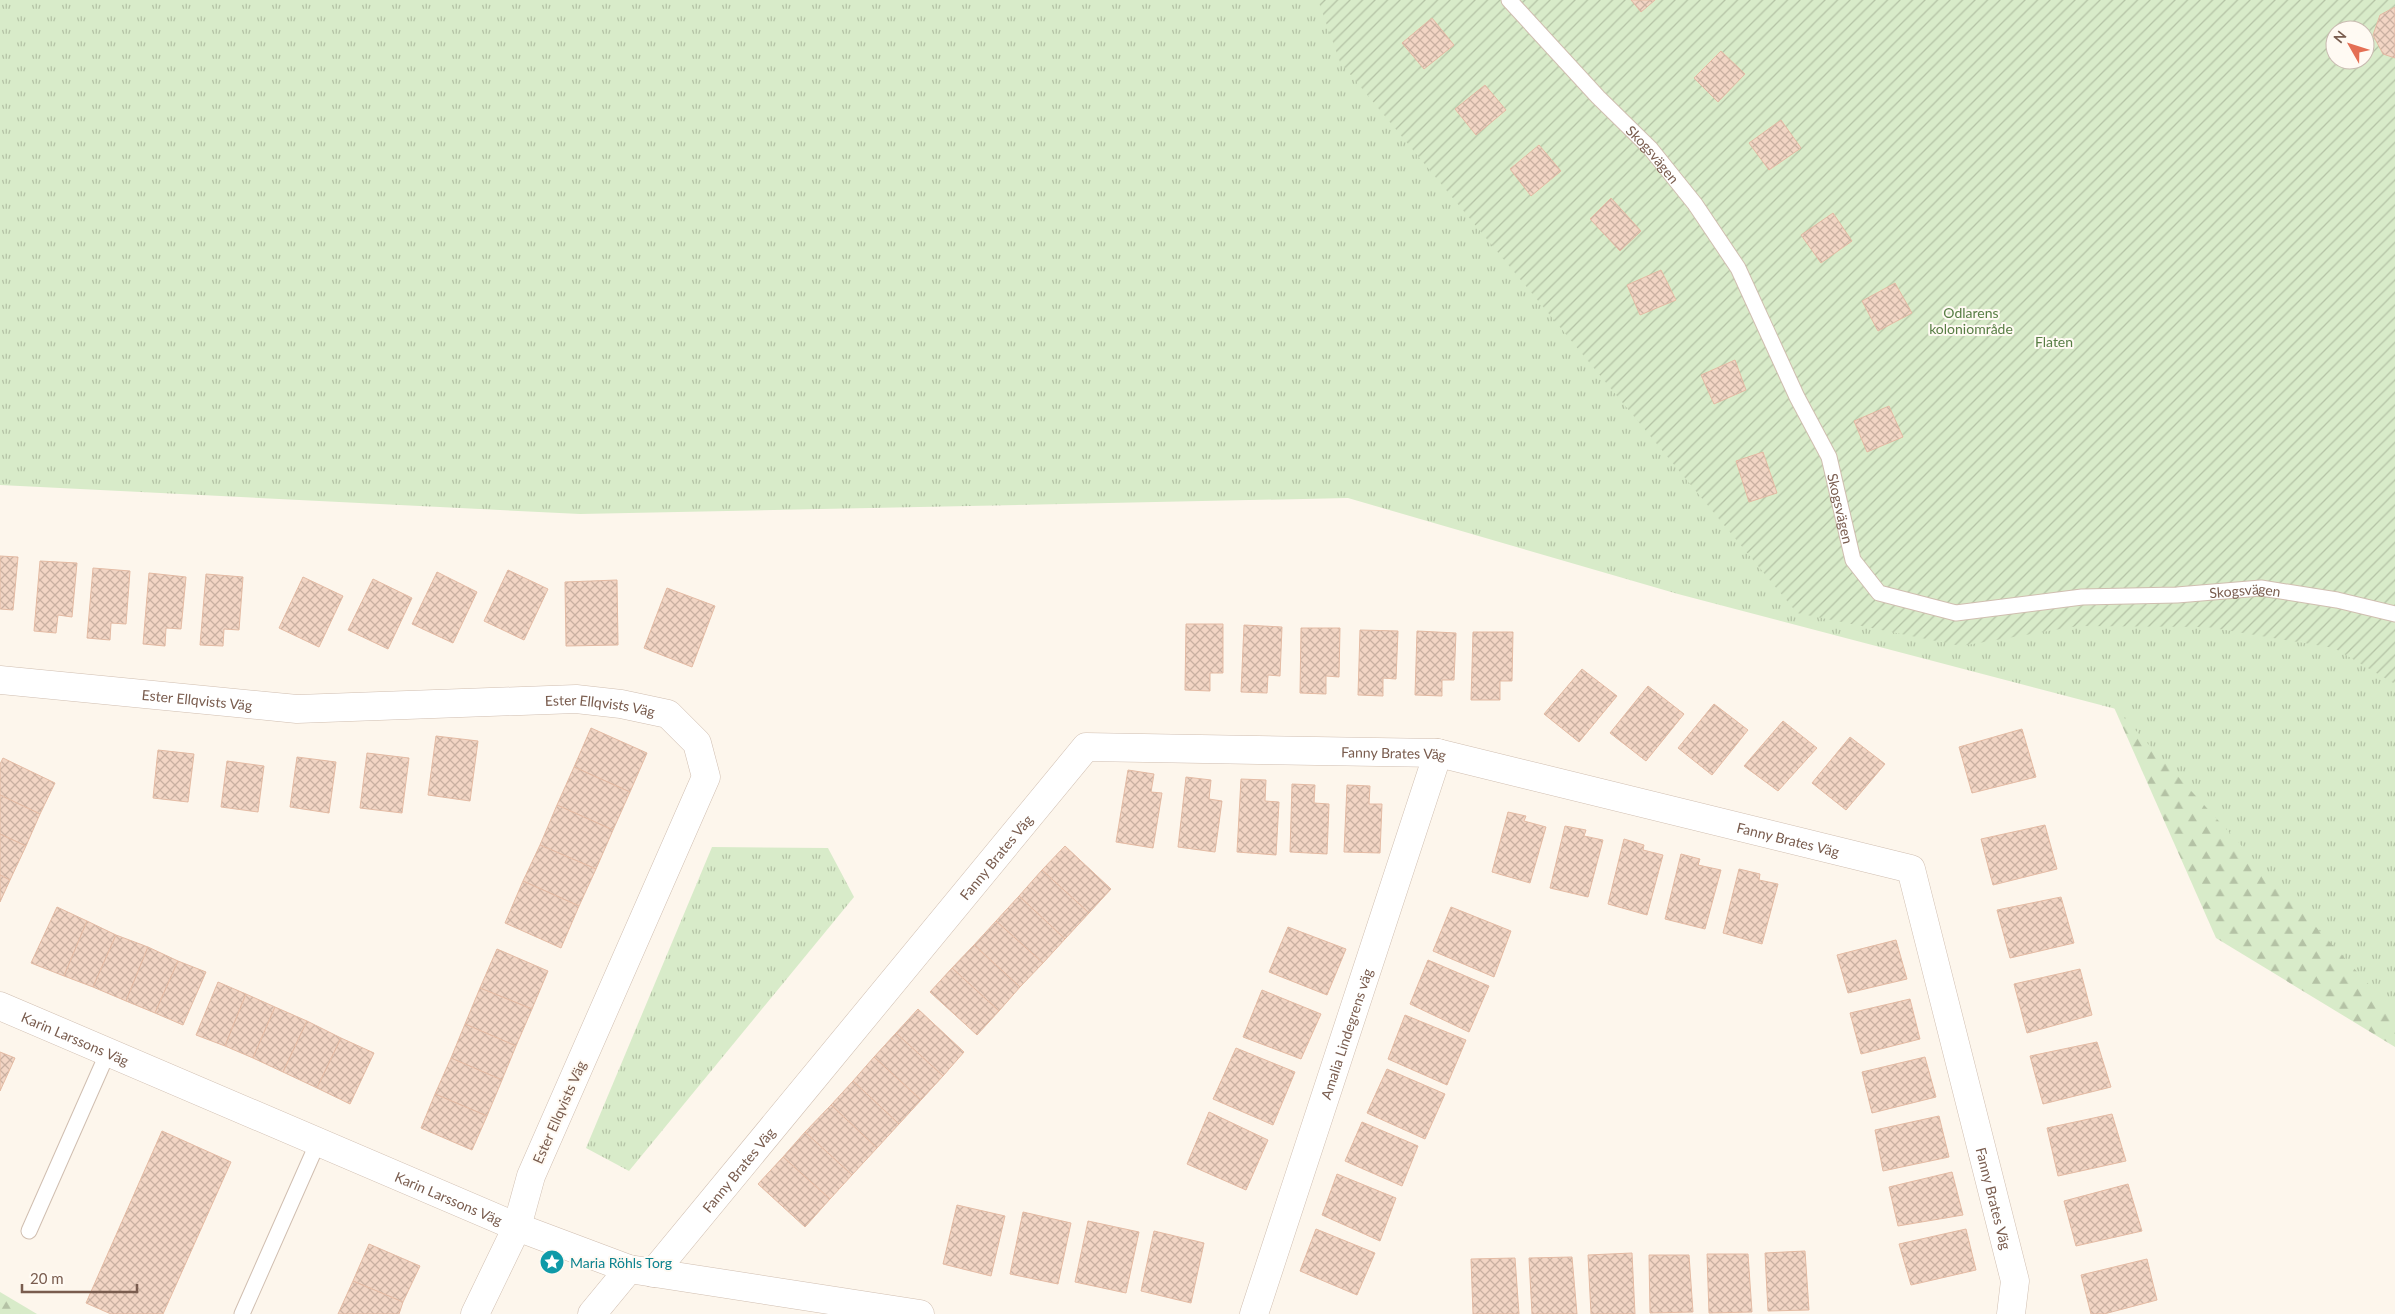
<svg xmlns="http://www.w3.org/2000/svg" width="2395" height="1314" viewBox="0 0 2395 1314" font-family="Lato,sans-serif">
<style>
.forest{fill:url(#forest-firs)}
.park{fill:url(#park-tufts);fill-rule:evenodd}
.garden{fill:url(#garden-furrows);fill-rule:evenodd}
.building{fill:url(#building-cross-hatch);stroke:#e4bba4}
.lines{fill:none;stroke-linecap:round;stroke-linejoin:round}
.service-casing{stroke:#d0beb0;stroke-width:17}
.minor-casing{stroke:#d0beb0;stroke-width:29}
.tertiary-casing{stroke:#d0beb0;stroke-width:29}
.service{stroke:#fff;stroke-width:15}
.minor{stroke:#fff;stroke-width:28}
.tertiary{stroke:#fff;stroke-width:28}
.labels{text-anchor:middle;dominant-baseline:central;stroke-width:4;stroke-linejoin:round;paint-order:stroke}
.street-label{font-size:14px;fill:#795c4e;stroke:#fffaf3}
.park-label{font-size:14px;fill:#587e45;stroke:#fffaf3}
.culture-label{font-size:14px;fill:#0d838f;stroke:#fffaf3;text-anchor:start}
</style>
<defs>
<pattern id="forest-firs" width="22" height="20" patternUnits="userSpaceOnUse" patternTransform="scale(1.25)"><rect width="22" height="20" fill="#d8ebc9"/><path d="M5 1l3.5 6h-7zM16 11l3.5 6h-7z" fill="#b4c2a5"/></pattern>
<pattern id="park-tufts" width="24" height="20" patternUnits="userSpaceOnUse" patternTransform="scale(1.25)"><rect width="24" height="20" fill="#d8ebc9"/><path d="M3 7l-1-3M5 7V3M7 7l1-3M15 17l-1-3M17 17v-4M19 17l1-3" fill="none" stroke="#b4c2a5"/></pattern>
<pattern id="garden-furrows" width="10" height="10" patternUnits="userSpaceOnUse" patternTransform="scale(1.25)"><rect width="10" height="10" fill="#d8ebc9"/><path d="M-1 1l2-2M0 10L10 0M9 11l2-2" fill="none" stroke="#b4c2a5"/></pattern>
<pattern id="building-cross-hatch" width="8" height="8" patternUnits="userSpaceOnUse" patternTransform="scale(1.25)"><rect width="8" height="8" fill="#f2d5c4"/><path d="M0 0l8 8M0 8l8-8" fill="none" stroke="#c9b0a1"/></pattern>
</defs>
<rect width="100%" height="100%" fill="#fdf6ec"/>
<!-- forest -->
<g class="forest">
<path d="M 2078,626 L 2395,684 L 2395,1047 L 2216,938 Z"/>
<path d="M 0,1292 L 37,1314 L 0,1314 Z"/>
</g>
<!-- park -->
<g class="park">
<path d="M 0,0 L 2395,0 L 2395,1013 L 2116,709 L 1678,594 L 1348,498 L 580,514 L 0,485 ZM 2335,30 L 2365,30 L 2365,60 L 2335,60 Z"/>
<path d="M 712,847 L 828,848 L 854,897 L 629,1171 L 586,1148 Z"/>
</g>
<!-- garden -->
<path class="garden" d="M 1318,0 L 2395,0 L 2395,684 L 2334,648 L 2207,627 L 2078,626 L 1961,646 L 1797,613 L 1340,62 ZM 2335,30 L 2365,30 L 2365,60 L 2335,60 Z"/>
<!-- building -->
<g class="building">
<path d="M 1631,0 L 1655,0 L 1641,12 Z"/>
<path d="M 2395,7 L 2395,58 L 2383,54 L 2373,35 L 2380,15 Z"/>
<path d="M 1432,18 L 1454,45 L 1424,69 L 1402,43 Z"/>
<path d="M 1721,51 L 1745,74 L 1718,102 L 1694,78 Z"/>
<path d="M 1485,85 L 1506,110 L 1476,135 L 1455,109 Z"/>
<path d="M 1781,120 L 1801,148 L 1769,170 L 1749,143 Z"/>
<path d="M 1539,145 L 1561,171 L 1531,196 L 1510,169 Z"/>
<path d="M 1611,198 L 1641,231 L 1620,251 L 1590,219 Z"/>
<path d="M 1833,213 L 1852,241 L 1821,263 L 1801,235 Z"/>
<path d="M 1661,270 L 1676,300 L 1640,315 L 1627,285 Z"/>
<path d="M 1895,283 L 1912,313 L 1878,331 L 1862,301 Z"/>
<path d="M 1735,360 L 1746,390 L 1714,404 L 1701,375 Z"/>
<path d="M 1889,406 L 1903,437 L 1867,452 L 1854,421 Z"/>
<path d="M 1763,452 L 1777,493 L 1749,502 L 1736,461 Z"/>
<path d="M 0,556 L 18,557 L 13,610 L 0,609 Z"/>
<path d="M 40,561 L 77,563 L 72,617 L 58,615 L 56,633 L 34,631 Z"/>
<path d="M 93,568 L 130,571 L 126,624 L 111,623 L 110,640 L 87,638 Z"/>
<path d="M 508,570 L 548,589 L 524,640 L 484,621 Z"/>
<path d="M 437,572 L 477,592 L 453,643 L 412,624 Z"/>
<path d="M 149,573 L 186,577 L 181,629 L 166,628 L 165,646 L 143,644 Z"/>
<path d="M 206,574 L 243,577 L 239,630 L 224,629 L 223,646 L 200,645 Z"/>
<path d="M 303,577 L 343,596 L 319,647 L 279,628 Z"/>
<path d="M 373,579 L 412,598 L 388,649 L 348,630 Z"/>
<path d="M 617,580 L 618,645 L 566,646 L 565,582 Z"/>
<path d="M 667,588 L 715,606 L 692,667 L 644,648 Z"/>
<path d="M 1186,624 L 1223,624 L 1223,673 L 1210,673 L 1210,691 L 1185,690 Z"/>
<path d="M 1244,625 L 1282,627 L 1280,676 L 1268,675 L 1267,693 L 1241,692 Z"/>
<path d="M 1301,628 L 1340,628 L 1339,677 L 1326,676 L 1326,694 L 1300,693 Z"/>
<path d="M 1360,630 L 1398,631 L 1396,679 L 1383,678 L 1383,696 L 1358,695 Z"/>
<path d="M 1417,631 L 1456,633 L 1454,680 L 1442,680 L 1442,696 L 1415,695 Z"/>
<path d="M 1473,632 L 1513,632 L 1512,681 L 1500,681 L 1500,700 L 1471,700 Z"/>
<path d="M 1582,669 L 1617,696 L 1579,742 L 1544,714 Z"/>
<path d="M 1648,686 L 1684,714 L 1646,761 L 1610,733 Z"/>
<path d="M 1714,704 L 1748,730 L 1712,775 L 1678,748 Z"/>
<path d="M 1783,721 L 1817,748 L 1778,791 L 1744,766 Z"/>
<path d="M 591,728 L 647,753 L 630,792 L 574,767 Z"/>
<path d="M 2022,729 L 2036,777 L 1972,793 L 1959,747 Z"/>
<path d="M 436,736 L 478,741 L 470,801 L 428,795 Z"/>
<path d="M 1850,737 L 1885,764 L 1846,810 L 1812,783 Z"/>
<path d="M 158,750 L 194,754 L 188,802 L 153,798 Z"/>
<path d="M 367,753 L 409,758 L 402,813 L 360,808 Z"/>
<path d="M 297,757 L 336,762 L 329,813 L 290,807 Z"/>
<path d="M 3,758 L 55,783 L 40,814 L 0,795 L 0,764 Z"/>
<path d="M 227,761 L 264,766 L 258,812 L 221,807 Z"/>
<path d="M 574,767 L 630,792 L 613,830 L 557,805 Z"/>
<path d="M 1128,770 L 1154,774 L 1151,792 L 1162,793 L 1153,848 L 1116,842 Z"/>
<path d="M 1186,777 L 1211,780 L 1209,799 L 1222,801 L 1215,852 L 1178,847 Z"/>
<path d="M 1241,779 L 1266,780 L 1265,801 L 1279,802 L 1276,855 L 1237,852 Z"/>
<path d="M 1292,784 L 1315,785 L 1314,803 L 1329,804 L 1327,854 L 1290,852 Z"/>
<path d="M 1347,785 L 1370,786 L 1369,804 L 1382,804 L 1380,853 L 1344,852 Z"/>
<path d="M 0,795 L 40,814 L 26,846 L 0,834 Z"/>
<path d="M 557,805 L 613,830 L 596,869 L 540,845 Z"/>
<path d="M 1508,812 L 1526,816 L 1524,821 L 1546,827 L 1530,883 L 1492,872 Z"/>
<path d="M 2045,825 L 2057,869 L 1993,885 L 1981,839 Z"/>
<path d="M 1565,826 L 1586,830 L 1584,836 L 1603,840 L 1588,897 L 1550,888 Z"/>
<path d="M 0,834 L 26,846 L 10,880 L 0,875 Z"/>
<path d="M 1624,839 L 1644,845 L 1643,850 L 1663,855 L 1647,915 L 1608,904 Z"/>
<path d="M 540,845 L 596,869 L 579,906 L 523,881 Z"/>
<path d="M 1065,846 L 1111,889 L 1089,913 L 1042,870 Z"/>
<path d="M 1681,854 L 1700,859 L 1698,865 L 1721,870 L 1705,929 L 1665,919 Z"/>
<path d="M 1739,869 L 1760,874 L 1759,880 L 1778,884 L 1762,944 L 1723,933 Z"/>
<path d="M 1042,870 L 1089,913 L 1065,939 L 1019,896 Z"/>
<path d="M 0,875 L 10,880 L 0,902 Z"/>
<path d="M 523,881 L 579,906 L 561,948 L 505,923 Z"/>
<path d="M 1019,896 L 1065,939 L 1043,963 L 996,921 Z"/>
<path d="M 2061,897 L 2074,943 L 2010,958 L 1997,910 Z"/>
<path d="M 57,907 L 87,921 L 64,976 L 31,963 Z"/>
<path d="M 1451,907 L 1511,931 L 1494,977 L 1433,951 Z"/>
<path d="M 87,921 L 116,935 L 93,987 L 64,976 Z"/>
<path d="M 996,921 L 1043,963 L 1020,987 L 974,945 Z"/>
<path d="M 1288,927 L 1346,949 L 1327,995 L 1269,972 Z"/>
<path d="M 116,935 L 148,947 L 126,1001 L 93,987 Z"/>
<path d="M 1896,940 L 1907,979 L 1848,993 L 1837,955 Z"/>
<path d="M 974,945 L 1020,987 L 999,1011 L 952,968 Z"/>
<path d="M 148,947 L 178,961 L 155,1013 L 126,1001 Z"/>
<path d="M 497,949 L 548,971 L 532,1009 L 480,988 Z"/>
<path d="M 1428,960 L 1489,986 L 1469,1032 L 1410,1004 Z"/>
<path d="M 178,961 L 206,972 L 183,1025 L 155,1013 Z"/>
<path d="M 952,968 L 999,1011 L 977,1035 L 930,992 Z"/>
<path d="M 2080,969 L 2092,1015 L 2027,1033 L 2014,984 Z"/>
<path d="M 218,982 L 246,994 L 225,1046 L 196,1035 Z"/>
<path d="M 480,988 L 532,1009 L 516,1046 L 465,1024 Z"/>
<path d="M 1262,990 L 1321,1014 L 1301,1059 L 1243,1037 Z"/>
<path d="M 246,994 L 275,1007 L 253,1058 L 225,1046 Z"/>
<path d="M 1910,999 L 1920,1039 L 1861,1054 L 1850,1013 Z"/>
<path d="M 275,1007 L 307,1021 L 283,1072 L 253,1058 Z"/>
<path d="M 918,1009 L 964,1052 L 943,1076 L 896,1033 Z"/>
<path d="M 1405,1015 L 1466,1040 L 1447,1085 L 1388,1059 Z"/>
<path d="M 307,1021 L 341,1038 L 317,1088 L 283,1072 Z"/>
<path d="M 465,1024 L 516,1046 L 502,1080 L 451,1058 Z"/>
<path d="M 896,1033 L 943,1076 L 921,1100 L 874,1057 Z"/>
<path d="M 341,1038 L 374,1053 L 350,1104 L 317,1088 Z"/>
<path d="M 2097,1042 L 2111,1087 L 2043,1104 L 2030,1056 Z"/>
<path d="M 1236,1048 L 1295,1072 L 1273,1125 L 1213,1099 Z"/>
<path d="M 0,1052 L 15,1058 L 0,1091 Z"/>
<path d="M 874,1057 L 921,1100 L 899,1124 L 853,1081 Z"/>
<path d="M 1925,1057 L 1936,1097 L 1872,1113 L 1862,1072 Z"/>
<path d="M 451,1058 L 502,1080 L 487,1116 L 435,1094 Z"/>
<path d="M 1387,1069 L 1445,1094 L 1425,1139 L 1367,1113 Z"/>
<path d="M 853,1081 L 899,1124 L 877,1148 L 831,1105 Z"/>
<path d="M 435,1094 L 487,1116 L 472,1150 L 421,1128 Z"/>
<path d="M 831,1105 L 877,1148 L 852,1175 L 805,1132 Z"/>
<path d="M 1209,1112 L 1268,1140 L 1246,1190 L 1187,1164 Z"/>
<path d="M 2112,1114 L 2126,1161 L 2058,1176 L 2047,1128 Z"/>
<path d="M 1939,1116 L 1949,1157 L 1883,1171 L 1875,1130 Z"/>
<path d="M 1362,1122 L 1418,1146 L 1402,1186 L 1345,1161 Z"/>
<path d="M 162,1131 L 231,1162 L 163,1314 L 111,1314 L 86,1303 Z"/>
<path d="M 805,1132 L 852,1175 L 830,1199 L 783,1157 Z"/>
<path d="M 783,1157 L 830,1199 L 805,1227 L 758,1184 Z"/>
<path d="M 1952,1172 L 1963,1215 L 1898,1226 L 1889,1187 Z"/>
<path d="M 1337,1174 L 1396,1198 L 1380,1241 L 1322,1215 Z"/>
<path d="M 2128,1184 L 2142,1231 L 2076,1246 L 2064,1201 Z"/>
<path d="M 957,1205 L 1005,1216 L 991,1276 L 943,1264 Z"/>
<path d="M 1023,1212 L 1071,1223 L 1058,1284 L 1010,1274 Z"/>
<path d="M 1088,1221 L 1139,1232 L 1126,1293 L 1075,1282 Z"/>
<path d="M 1316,1229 L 1375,1253 L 1357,1295 L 1300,1271 Z"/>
<path d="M 1966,1229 L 1976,1270 L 1911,1285 L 1899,1244 Z"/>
<path d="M 1154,1231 L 1204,1243 L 1191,1303 L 1141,1291 Z"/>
<path d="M 369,1244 L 420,1266 L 403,1302 L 353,1281 Z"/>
<path d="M 1805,1251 L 1809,1310 L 1768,1311 L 1765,1253 Z"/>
<path d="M 1632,1253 L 1635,1314 L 1591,1314 L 1588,1255 Z"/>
<path d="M 1707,1254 L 1748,1254 L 1752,1312 L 1709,1313 Z"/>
<path d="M 1649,1255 L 1689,1255 L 1693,1312 L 1650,1313 Z"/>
<path d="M 1572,1257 L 1577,1314 L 1532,1314 L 1529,1258 Z"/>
<path d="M 1515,1258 L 1519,1314 L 1473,1314 L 1471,1259 Z"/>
<path d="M 2147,1259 L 2157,1300 L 2104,1314 L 2091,1314 L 2081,1275 Z"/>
<path d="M 353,1281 L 403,1302 L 399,1314 L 338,1314 Z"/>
</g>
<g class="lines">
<defs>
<g id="service">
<path id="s1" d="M 1509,0 L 1598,97 L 1650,148 L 1695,204 L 1738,268 L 1797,397 L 1829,457 L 1853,560 L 1879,593 L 1956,613 L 2082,597 L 2177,595 L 2261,588 L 2337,600 L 2395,614"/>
<path d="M 29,1231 L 108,1052"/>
<path d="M 242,1314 L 318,1142"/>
</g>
<g id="minor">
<path id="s2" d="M 0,680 L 297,709 L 576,699 L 621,704 L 668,714 L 697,743 L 706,777 L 531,1176 L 517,1227 L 475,1314"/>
<path id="s3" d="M 653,1273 L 1086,747 L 1438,753 L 1911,869 L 2015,1281 L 2011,1314"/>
<path d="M 592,1314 L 629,1269"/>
<path id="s4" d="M 1254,1314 L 1438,753"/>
</g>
<g id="tertiary">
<path id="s5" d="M 0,1006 L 517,1227 L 629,1269 L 920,1314"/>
</g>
</defs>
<!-- service casing -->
<use href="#service" class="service-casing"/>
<!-- minor casing -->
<use href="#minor" class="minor-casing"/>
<!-- tertiary casing -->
<use href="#tertiary" class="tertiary-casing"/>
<!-- service -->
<use href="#service" class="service"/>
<!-- minor -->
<use href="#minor" class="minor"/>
<!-- tertiary -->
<use href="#tertiary" class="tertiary"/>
</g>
<!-- icons -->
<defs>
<symbol id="sight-disc" viewBox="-11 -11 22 22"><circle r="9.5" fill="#0f9aa8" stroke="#fffaf3"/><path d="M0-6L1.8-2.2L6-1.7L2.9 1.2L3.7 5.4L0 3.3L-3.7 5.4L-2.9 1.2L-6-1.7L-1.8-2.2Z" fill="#fff"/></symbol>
</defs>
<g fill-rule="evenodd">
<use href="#sight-disc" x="538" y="1248" width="28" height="28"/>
</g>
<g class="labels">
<!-- street labels -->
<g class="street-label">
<text stroke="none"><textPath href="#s1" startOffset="211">Skogsvägen</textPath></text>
<text stroke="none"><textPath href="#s1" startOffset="616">Skogsvägen</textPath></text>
<text stroke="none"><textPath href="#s1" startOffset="1081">Skogsvägen</textPath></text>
<text stroke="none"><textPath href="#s2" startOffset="198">Ester Ellqvists Väg</textPath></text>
<text stroke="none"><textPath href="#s2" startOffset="602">Ester Ellqvists Väg</textPath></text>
<text stroke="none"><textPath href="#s3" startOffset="989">Fanny Brates Väg</textPath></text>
<text stroke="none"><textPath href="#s3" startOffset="1394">Fanny Brates Väg</textPath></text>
<text stroke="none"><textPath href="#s3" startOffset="539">Fanny Brates Väg</textPath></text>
<text stroke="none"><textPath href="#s4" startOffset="295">Amalia Lindegrens väg</textPath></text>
<text stroke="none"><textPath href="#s5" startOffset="82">Karin Larssons Väg</textPath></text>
<text transform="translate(559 1112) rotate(-66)">Ester Ellqvists Väg</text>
<text stroke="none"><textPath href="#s3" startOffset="134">Fanny Brates Väg</textPath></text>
<text stroke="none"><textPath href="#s5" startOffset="488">Karin Larssons Väg</textPath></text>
<text stroke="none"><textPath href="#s3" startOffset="1860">Fanny Brates Väg</textPath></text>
</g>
<!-- park labels -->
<g class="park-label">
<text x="1971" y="312">Odlarens<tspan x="1971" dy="16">koloniområde</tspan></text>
<text x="2054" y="341">Flaten</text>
</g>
<!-- culture labels -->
<g class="culture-label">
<text x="570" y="1262">Maria Röhls Torg</text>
</g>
</g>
<!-- north arrow -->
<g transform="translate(2350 45) rotate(309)"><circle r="24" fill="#fffaf3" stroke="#c9bbb1"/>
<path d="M0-4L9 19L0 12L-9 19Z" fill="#e46f54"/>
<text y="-8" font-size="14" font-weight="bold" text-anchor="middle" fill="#795c4e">N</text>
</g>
<!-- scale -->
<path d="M22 1284v8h115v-8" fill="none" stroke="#795c4e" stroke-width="2.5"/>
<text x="30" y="1284" font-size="15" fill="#795c4e" stroke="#fffaf3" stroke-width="4" paint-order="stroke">20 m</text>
</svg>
